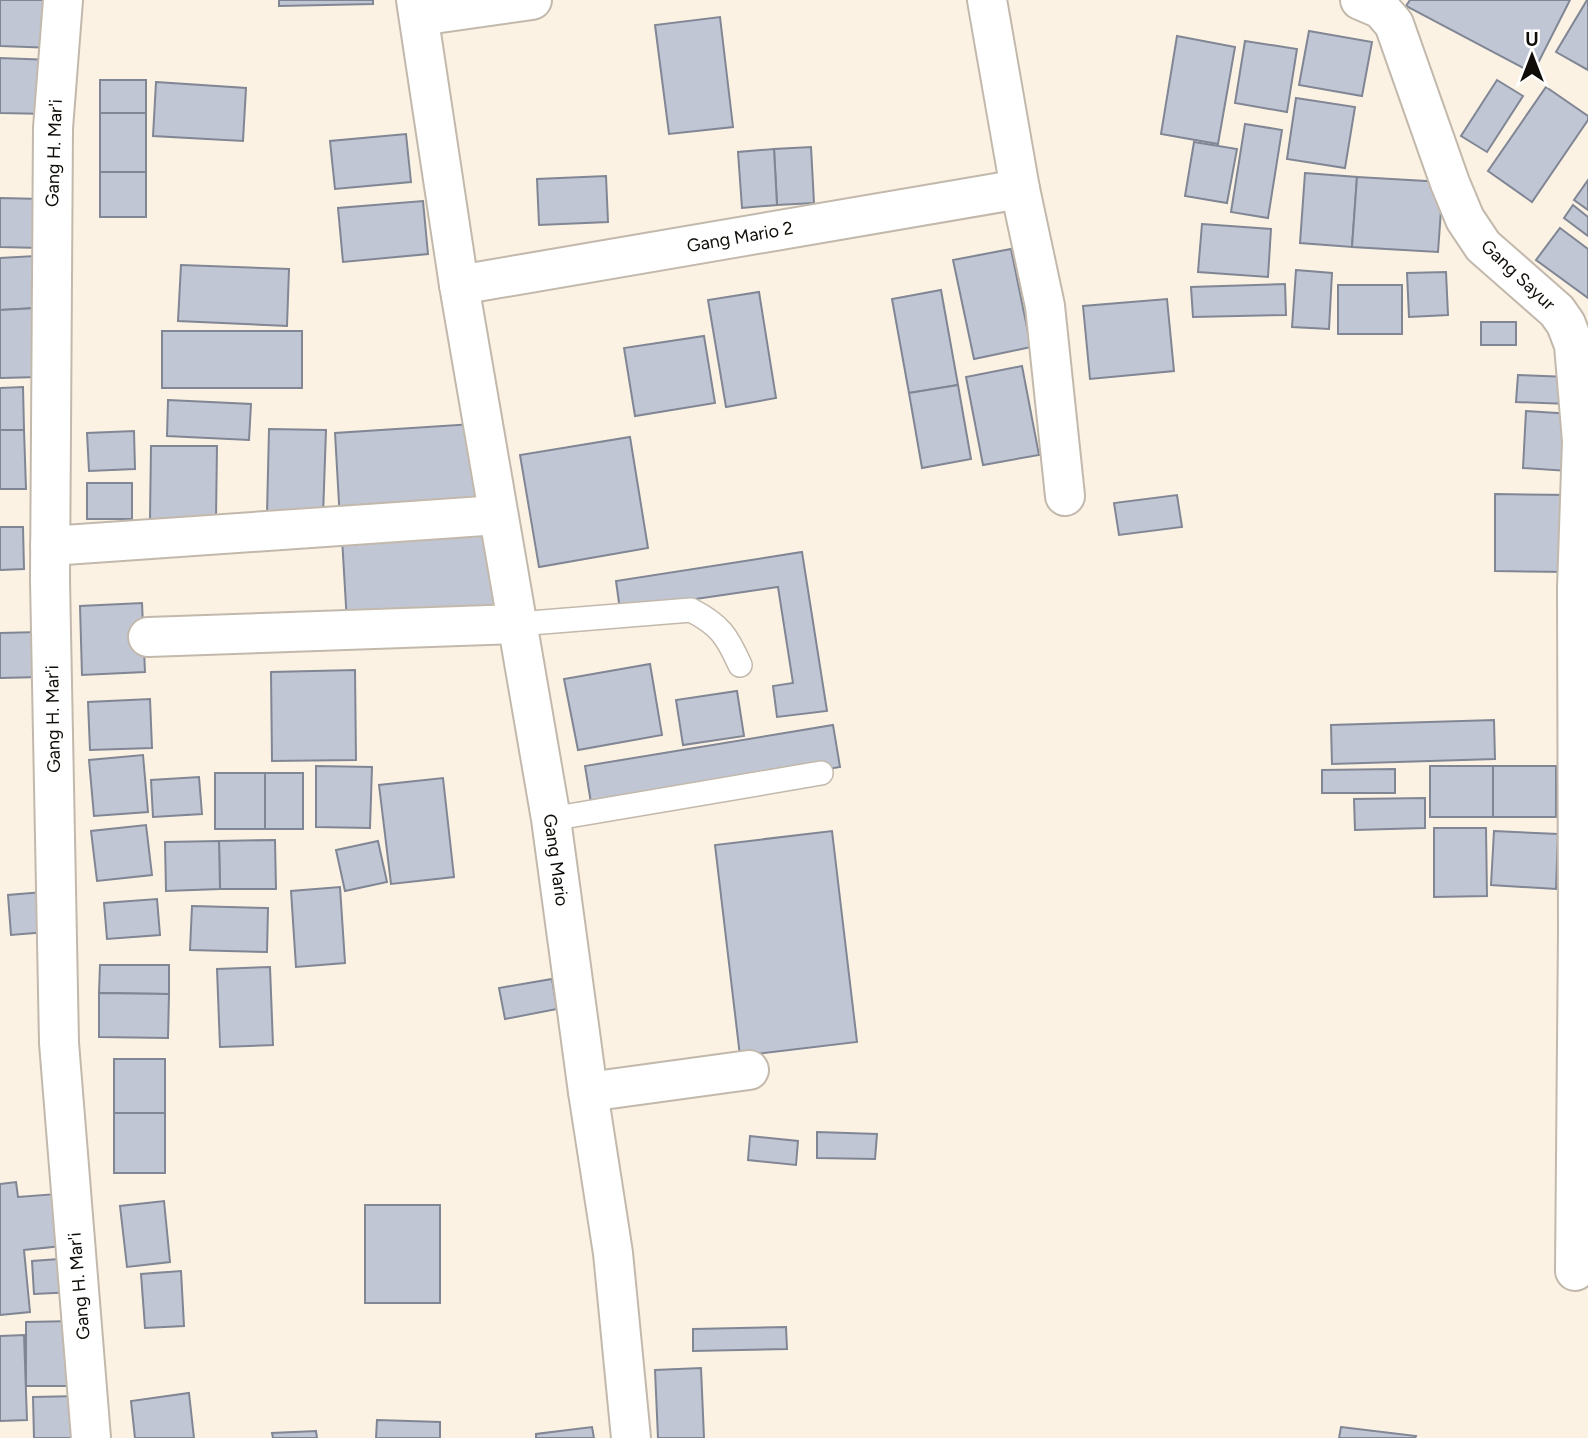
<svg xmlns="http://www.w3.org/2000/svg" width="1588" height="1438" viewBox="0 0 1588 1438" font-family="Figtree,sans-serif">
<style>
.building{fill:#c0c6d4;stroke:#818694;stroke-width:2}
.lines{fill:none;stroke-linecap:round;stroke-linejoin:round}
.service-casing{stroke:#c2b9ac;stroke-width:26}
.minor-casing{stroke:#c2b9ac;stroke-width:42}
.service{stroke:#fff;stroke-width:23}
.minor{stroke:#fff;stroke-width:38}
.labels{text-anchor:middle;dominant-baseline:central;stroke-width:5;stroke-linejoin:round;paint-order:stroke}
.street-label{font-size:18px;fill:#100d08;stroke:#fff}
</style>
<rect width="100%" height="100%" fill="#fbf2e4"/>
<!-- building -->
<g class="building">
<path d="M 0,0 L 55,0 L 54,48 L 0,46 Z"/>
<path d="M 279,0 L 373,0 L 373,4 L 279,6 Z"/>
<path d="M 1410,0 L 1570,0 L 1533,73 L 1406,6 Z"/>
<path d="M 1587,0 L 1588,0 L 1588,70 L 1556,52 Z"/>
<path d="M 720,17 L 733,127 L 669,134 L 655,25 Z"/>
<path d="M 1309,31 L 1372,42 L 1362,96 L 1299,85 Z"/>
<path d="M 1177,36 L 1235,47 L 1218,144 L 1161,134 Z"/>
<path d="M 1245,41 L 1297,49 L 1287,112 L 1235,103 Z"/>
<path d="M 0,58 L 51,60 L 50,114 L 0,113 Z"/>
<rect x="100" y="80" width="46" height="33"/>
<path d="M 1497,80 L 1523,96 L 1487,152 L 1461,136 Z"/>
<path d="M 156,82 L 246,88 L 243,141 L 153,136 Z"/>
<path d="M 1546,87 L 1588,116 L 1588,120 L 1532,202 L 1488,171 Z"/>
<path d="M 1296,98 L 1355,107 L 1345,168 L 1287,159 Z"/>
<rect x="100" y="113" width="46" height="59"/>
<path d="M 1245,124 L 1282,130 L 1268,218 L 1231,212 Z"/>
<path d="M 406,134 L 411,182 L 335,189 L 330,141 Z"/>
<path d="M 1194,142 L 1237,149 L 1227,203 L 1185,196 Z"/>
<path d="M 811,147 L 814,203 L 777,205 L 774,149 Z"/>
<path d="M 774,149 L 777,205 L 742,208 L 738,152 Z"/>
<rect x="100" y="172" width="46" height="45"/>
<path d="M 1305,173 L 1357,177 L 1352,247 L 1300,243 Z"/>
<path d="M 606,176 L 608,222 L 539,225 L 537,179 Z"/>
<path d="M 1357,177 L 1443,182 L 1438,252 L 1352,247 Z"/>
<path d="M 1588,180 L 1588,210 L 1574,200 Z"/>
<path d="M 0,198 L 42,199 L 40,248 L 0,247 Z"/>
<path d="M 423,201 L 428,254 L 343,262 L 338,208 Z"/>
<path d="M 1573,205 L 1588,217 L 1588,236 L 1564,218 Z"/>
<path d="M 1202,224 L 1271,229 L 1268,277 L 1198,272 Z"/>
<path d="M 1560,228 L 1588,249 L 1588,298 L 1536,260 Z"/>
<path d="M 1011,249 L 1031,347 L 974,359 L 953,260 Z"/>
<path d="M 35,256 L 37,308 L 0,310 L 0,258 Z"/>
<path d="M 181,265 L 289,269 L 287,326 L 178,321 Z"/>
<path d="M 1296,270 L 1332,273 L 1329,329 L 1292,327 Z"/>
<path d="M 1446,272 L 1448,315 L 1409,317 L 1407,273 Z"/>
<path d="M 1285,284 L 1286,315 L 1193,317 L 1191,287 Z"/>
<rect x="1338" y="285" width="64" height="49"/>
<path d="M 941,290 L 958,385 L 909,393 L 892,299 Z"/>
<path d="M 759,292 L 776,398 L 726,407 L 708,300 Z"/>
<path d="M 1167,299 L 1174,371 L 1090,379 L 1083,306 Z"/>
<path d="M 37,308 L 40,377 L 0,378 L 0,310 Z"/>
<rect x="1481" y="322" width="35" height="23"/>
<rect x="162" y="331" width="140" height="57"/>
<path d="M 704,336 L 715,403 L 635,416 L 624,348 Z"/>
<path d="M 1022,366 L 1039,455 L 983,465 L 966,377 Z"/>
<path d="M 1518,375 L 1569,377 L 1568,404 L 1516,402 Z"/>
<path d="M 958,385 L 971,459 L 922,468 L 909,393 Z"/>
<path d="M 23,387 L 24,430 L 0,430 L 0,388 Z"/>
<path d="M 168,400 L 251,404 L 249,440 L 167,436 Z"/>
<path d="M 1526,411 L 1572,414 L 1568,471 L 1523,468 Z"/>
<path d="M 473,424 L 478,511 L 340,521 L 335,433 Z"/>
<path d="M 269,429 L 326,430 L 323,516 L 267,514 Z"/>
<path d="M 0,430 L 24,430 L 26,489 L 0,489 Z"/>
<path d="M 134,431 L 135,469 L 89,471 L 87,433 Z"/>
<path d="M 630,437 L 648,548 L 539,567 L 520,455 Z"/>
<path d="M 151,446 L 217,446 L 216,520 L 150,519 Z"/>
<rect x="87" y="483" width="45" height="36"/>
<path d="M 1495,494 L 1572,495 L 1571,572 L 1495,571 Z"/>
<path d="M 1177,495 L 1182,527 L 1119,535 L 1114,503 Z"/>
<path d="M 0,527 L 23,527 L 24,569 L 0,570 Z"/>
<path d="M 492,530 L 497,615 L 347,623 L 342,538 Z"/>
<path d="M 802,552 L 827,711 L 777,717 L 773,686 L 793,683 L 778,587 L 620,610 L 616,581 Z"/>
<path d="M 142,603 L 145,672 L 82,675 L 80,606 Z"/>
<path d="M 39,632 L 40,677 L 0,678 L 0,633 Z"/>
<path d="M 650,664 L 662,735 L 578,750 L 564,679 Z"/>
<path d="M 355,670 L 356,760 L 272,761 L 271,672 Z"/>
<path d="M 737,691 L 744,736 L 683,745 L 676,700 Z"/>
<path d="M 150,699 L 152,748 L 90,750 L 88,702 Z"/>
<path d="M 1494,720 L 1495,759 L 1332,764 L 1331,725 Z"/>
<path d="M 833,725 L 840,767 L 592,809 L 585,766 Z"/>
<path d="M 143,755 L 148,812 L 94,816 L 89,760 Z"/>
<path d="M 316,766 L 372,767 L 370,828 L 316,827 Z"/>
<rect x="1430" y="766" width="63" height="51"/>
<rect x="1493" y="766" width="63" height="51"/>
<path d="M 1395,769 L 1395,793 L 1322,793 L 1322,770 Z"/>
<rect x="215" y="773" width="50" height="56"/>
<rect x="265" y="773" width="38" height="56"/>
<path d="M 199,777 L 202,814 L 153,817 L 151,780 Z"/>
<path d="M 443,778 L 454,877 L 391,884 L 379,785 Z"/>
<path d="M 1425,798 L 1425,828 L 1355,830 L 1354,799 Z"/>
<path d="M 146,825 L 152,875 L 97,881 L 91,831 Z"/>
<path d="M 1434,828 L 1486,828 L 1487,896 L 1434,897 Z"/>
<path d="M 832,831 L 857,1042 L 740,1056 L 715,845 Z"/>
<path d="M 1494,831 L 1558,834 L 1556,889 L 1491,885 Z"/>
<path d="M 275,840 L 276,889 L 220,889 L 219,841 Z"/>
<path d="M 219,841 L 220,889 L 166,891 L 165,842 Z"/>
<path d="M 378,841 L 387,882 L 345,891 L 336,850 Z"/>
<path d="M 340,887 L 345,963 L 296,967 L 291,891 Z"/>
<path d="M 43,892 L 47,932 L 11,935 L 8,895 Z"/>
<path d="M 157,899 L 160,935 L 107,939 L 104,903 Z"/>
<path d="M 192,906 L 268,908 L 267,952 L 190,950 Z"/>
<path d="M 100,965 L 169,965 L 169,994 L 99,993 Z"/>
<path d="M 270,967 L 273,1045 L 220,1047 L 217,969 Z"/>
<path d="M 552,979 L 557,1009 L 505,1019 L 499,988 Z"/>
<path d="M 99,993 L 169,994 L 168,1038 L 99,1037 Z"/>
<rect x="114" y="1059" width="51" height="54"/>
<rect x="114" y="1113" width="51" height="60"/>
<path d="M 817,1132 L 877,1134 L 875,1159 L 817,1158 Z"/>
<path d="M 750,1136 L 798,1141 L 796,1165 L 748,1160 Z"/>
<path d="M 16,1182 L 18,1197 L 57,1194 L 62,1246 L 24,1250 L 30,1312 L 0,1315 L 0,1184 Z"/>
<path d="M 164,1201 L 170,1262 L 127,1267 L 120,1206 Z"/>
<rect x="365" y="1205" width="75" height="98"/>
<path d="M 73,1258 L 75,1292 L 34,1294 L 32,1261 Z"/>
<path d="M 181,1271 L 184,1326 L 145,1328 L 141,1274 Z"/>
<path d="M 73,1321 L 75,1386 L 26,1386 L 26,1322 Z"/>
<path d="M 786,1327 L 787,1349 L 693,1351 L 693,1329 Z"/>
<path d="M 24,1335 L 27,1420 L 0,1421 L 0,1336 Z"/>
<path d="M 701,1368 L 704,1438 L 658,1438 L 655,1370 Z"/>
<path d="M 189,1393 L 194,1438 L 135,1438 L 131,1401 Z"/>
<path d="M 78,1396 L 80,1438 L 34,1438 L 33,1397 Z"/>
<path d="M 377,1420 L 440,1422 L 440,1438 L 376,1438 Z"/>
<path d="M 592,1427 L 594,1438 L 536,1438 L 536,1434 Z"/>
<path d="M 1341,1427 L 1416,1436 L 1415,1438 L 1339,1438 Z"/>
<path d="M 316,1431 L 317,1438 L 273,1438 L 272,1433 Z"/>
</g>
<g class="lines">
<defs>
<g id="service">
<path d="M 518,624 L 691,610 C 720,625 727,636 740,665"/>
<path d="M 551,819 L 821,773"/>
</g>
<g id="minor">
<path d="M 63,0 L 53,128 L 50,580 L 59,1043 L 91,1438"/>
<path d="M 416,0 L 459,285 L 551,819 L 588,1092 L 613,1253 L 631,1438"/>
<path d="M 987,0 L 1020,189 L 1045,306 L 1065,496"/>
<path d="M 1360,0 L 1381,9 L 1394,24 L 1450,183 L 1465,219 L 1483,246 L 1557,311 L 1566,324 L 1574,345 L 1582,441 L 1577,588 L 1578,930 L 1575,1271"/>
<path d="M 419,16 L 532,0"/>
<path d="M 459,285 L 1020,189"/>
<path d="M 50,546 L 498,515"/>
<path d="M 148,637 L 518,624"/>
<path d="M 588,1092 L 749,1070"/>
</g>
</defs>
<!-- service casing -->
<use href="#service" class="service-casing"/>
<!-- minor casing -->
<use href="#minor" class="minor-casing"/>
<!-- service -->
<use href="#service" class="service"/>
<!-- minor -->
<use href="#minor" class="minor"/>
</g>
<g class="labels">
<!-- street labels -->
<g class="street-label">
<text transform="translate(54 153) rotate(-88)">Gang H. Mar'i</text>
<text transform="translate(740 237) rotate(-10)">Gang Mario 2</text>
<text transform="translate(1518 275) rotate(43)">Gang Sayur</text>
<text transform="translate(53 719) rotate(-91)">Gang H. Mar'i</text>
<text transform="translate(556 860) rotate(82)">Gang Mario</text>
<text transform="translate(79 1286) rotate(-95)">Gang H. Mar'i</text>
</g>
</g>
<!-- north arrow -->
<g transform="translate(1532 56)" stroke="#ffffff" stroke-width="5" paint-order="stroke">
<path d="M0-5L12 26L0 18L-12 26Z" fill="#100d08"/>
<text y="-10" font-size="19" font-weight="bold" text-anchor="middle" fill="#100d08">U</text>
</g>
</svg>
